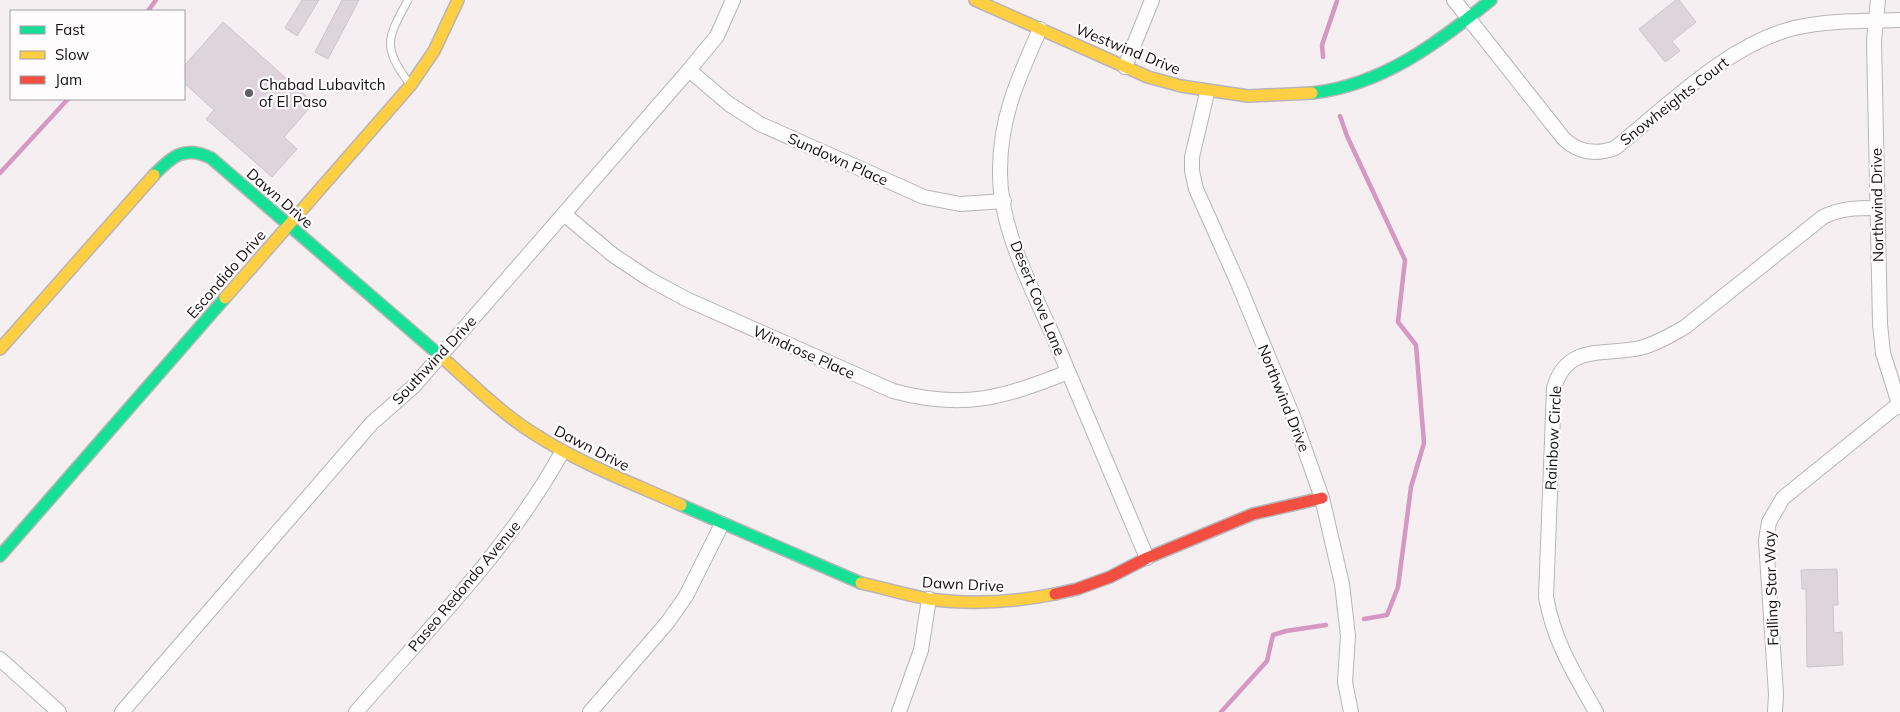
<svg xmlns="http://www.w3.org/2000/svg" width="1900" height="712" viewBox="0 0 1900 712" font-family="Mulish,sans-serif">
<style>
.lines{fill:none;stroke-linecap:round;stroke-linejoin:round}
.stream{stroke:#d598c1;stroke-width:4.5}
.building{fill:#e0d4dc;stroke:#cbc6c9}
.lane-casing{stroke:#b8b4b7;stroke-width:9}
.street-casing{stroke:#b8b4b7;stroke-width:16}
.fast-casing{stroke:#b8b4b7;stroke-width:14}
.slow-casing{stroke:#b8b4b7;stroke-width:14}
.jam-casing{stroke:#b8b4b7;stroke-width:14}
.lane{stroke:#fefdfd;stroke-width:7}
.street{stroke:#fefdfd;stroke-width:14}
.fast{stroke:#16e098;stroke-width:11}
.slow{stroke:#ffcf43;stroke-width:11}
.jam{stroke:#f24e42;stroke-width:11}
.poi-dot{fill:#635e60;stroke:#fffcfe;stroke-width:2}
.labels{text-anchor:middle;dominant-baseline:central;stroke-width:4.5;stroke-linejoin:round;paint-order:stroke}
.street-label{font-size:15px;fill:#141012;stroke:#fffcfe}
.poi-label{font-size:15px;fill:#141012;stroke:#fffcfe;text-anchor:start}
</style>
<rect width="100%" height="100%" fill="#f5eff2"/>
<g class="lines">
<!-- stream -->
<g class="stream">
<path d="M 148,11 L 156,0"/>
<path d="M 1323,57 L 1322,45 L 1337,1"/>
<path d="M 1340,116 L 1347,136 L 1405,260 L 1398,322 L 1416,345 L 1424,443 L 1411,487 L 1398,587 L 1387,615 L 1364,619"/>
<path d="M 0,173 L 68,99"/>
<path d="M 1221,712 L 1267,661 L 1273,635 L 1286,631 L 1326,625"/>
</g>
</g>
<!-- building -->
<g class="building">
<path d="M 302,0 L 319,0 L 297,36 L 285,28 Z"/>
<path d="M 342,0 L 359,0 L 328,59 L 315,52 Z"/>
<path d="M 1676,0 L 1679,0 L 1696,22 L 1672,41 L 1680,51 L 1665,62 L 1639,29 Z"/>
<path d="M 223,22 L 314,103 L 284,137 L 297,149 L 272,177 L 206,119 L 214,110 L 184,83 L 184,66 Z"/>
<path d="M 1837,569 L 1838,605 L 1833,605 L 1834,633 L 1842,632 L 1843,665 L 1807,667 L 1806,589 L 1802,589 L 1801,570 Z"/>
</g>
<g class="lines">
<defs>
<path id="lane" d="M 408,0 C 387,39 382,46 409,83"/>
<g id="street">
<path d="M 1454,0 L 1564,139 C 1579,153 1596,155 1615,148 C 1668,106 1727,45 1794,28 C 1828,20 1865,21 1900,20"/>
<path d="M 1878,0 L 1874,41 L 1880,324 L 1883,353 L 1900,407"/>
<path d="M 1040,29 C 1019,77 1000,116 1000,170 C 999,228 1031,286 1054,338 C 1085,412 1116,485 1147,558"/>
<path d="M 1125,67 L 1152,0"/>
<path d="M 689,70 L 729,104 L 760,124 L 924,197 L 960,204 L 1004,201"/>
<path d="M 1207,93 L 1192,157 L 1192,171 L 1196,189 L 1238,283 L 1294,419 L 1322,498 L 1342,584 L 1348,636 L 1345,682 L 1351,712"/>
<path d="M 564,214 L 613,255 L 649,279 L 686,299 L 893,391 C 963,410 1003,398 1068,372"/>
<path d="M 0,659 L 59,712"/>
<path d="M 122,712 L 372,423 L 414,386 L 689,70 L 717,36 L 733,0"/>
<path d="M 356,712 C 428,629 509,549 562,452"/>
<path d="M 590,712 L 667,623 L 686,596 L 722,524"/>
<path d="M 899,712 L 921,650 L 929,599"/>
<path d="M 1596,712 C 1574,673 1554,642 1546,597 L 1554,388 C 1567,343 1604,356 1640,348 C 1656,344 1671,335 1685,327 L 1823,217 C 1841,208 1857,208 1877,208"/>
<path d="M 1775,712 L 1776,694 L 1766,540 L 1769,522 L 1783,498 L 1899,404"/>
</g>
<g id="fast">
<path d="M 1312,93 C 1383,85 1437,43 1491,0"/>
<path d="M 154,175 C 172,156 185,145 211,158 L 444,359"/>
<path d="M 681,505 L 861,583"/>
<path d="M 0,556 L 225,298"/>
</g>
<g id="slow">
<path d="M 975,0 L 1148,77 L 1181,86 L 1248,96 L 1312,93"/>
<path d="M 225,298 L 410,86 L 434,51 L 458,0"/>
<path d="M 0,349 L 154,175"/>
<path d="M 444,359 C 473,385 502,414 536,435 C 581,464 632,483 681,505"/>
<path d="M 861,583 C 884,588 906,595 929,599 C 971,605 1014,602 1055,594"/>
</g>
<path id="jam" d="M 1055,594 L 1077,589 L 1110,577 L 1147,558 L 1253,514 L 1322,498"/>
</defs>
<!-- lane casing -->
<use href="#lane" class="lane-casing"/>
<!-- street casing -->
<use href="#street" class="street-casing"/>
<!-- fast casing -->
<use href="#fast" class="fast-casing"/>
<!-- slow casing -->
<use href="#slow" class="slow-casing"/>
<!-- jam casing -->
<use href="#jam" class="jam-casing"/>
<!-- lane -->
<use href="#lane" class="lane"/>
<!-- street -->
<use href="#street" class="street"/>
<!-- fast -->
<use href="#fast" class="fast"/>
<!-- slow -->
<use href="#slow" class="slow"/>
<!-- jam -->
<use href="#jam" class="jam"/>
</g>
<!-- markers -->
<circle class="poi-dot" cx="249" cy="93" r="5"/>
<g class="labels">
<!-- street labels -->
<g class="street-label">
<text transform="translate(1128 49) rotate(22)">Westwind Drive</text>
<text transform="translate(1674 101) rotate(-38)">Snowheights Court</text>
<text transform="translate(838 159) rotate(24)">Sundown Place</text>
<text transform="translate(280 198) rotate(41)">Dawn Drive</text>
<text transform="translate(1877 205) rotate(-91)">Northwind Drive</text>
<text transform="translate(226 274) rotate(-49)">Escondido Drive</text>
<text transform="translate(1038 298) rotate(68)">Desert Cove Lane</text>
<text transform="translate(804 352) rotate(24)">Windrose Place</text>
<text transform="translate(434 360) rotate(-47)">Southwind Drive</text>
<text transform="translate(1284 398) rotate(68)">Northwind Drive</text>
<text transform="translate(1553 438) rotate(-87)">Rainbow Circle</text>
<text transform="translate(592 448) rotate(27)">Dawn Drive</text>
<text transform="translate(963 584) rotate(3)">Dawn Drive</text>
<text transform="translate(464 586) rotate(-50)">Paseo Redondo Avenue</text>
<text transform="translate(1771 588) rotate(-92)">Falling Star Way</text>
</g>
<!-- poi labels -->
<g class="poi-label">
<text x="259" y="84">Chabad Lubavitch<tspan x="259" dy="17">of El Paso</tspan></text>
</g>
</g>
<!-- legend -->
<rect x="10" y="10" width="175" height="90" fill="#fffcfe" stroke="#a19ea0"/>
<rect x="20" y="26" width="25" height="8" fill="#16e098" stroke="#a19ea0"/>
<text x="55" y="35" font-size="15" fill="#141012">Fast</text>
<rect x="20" y="51" width="25" height="8" fill="#ffcf43" stroke="#a19ea0"/>
<text x="55" y="60" font-size="15" fill="#141012">Slow</text>
<rect x="20" y="76" width="25" height="8" fill="#f24e42" stroke="#a19ea0"/>
<text x="55" y="85" font-size="15" fill="#141012">Jam</text>
</svg>
